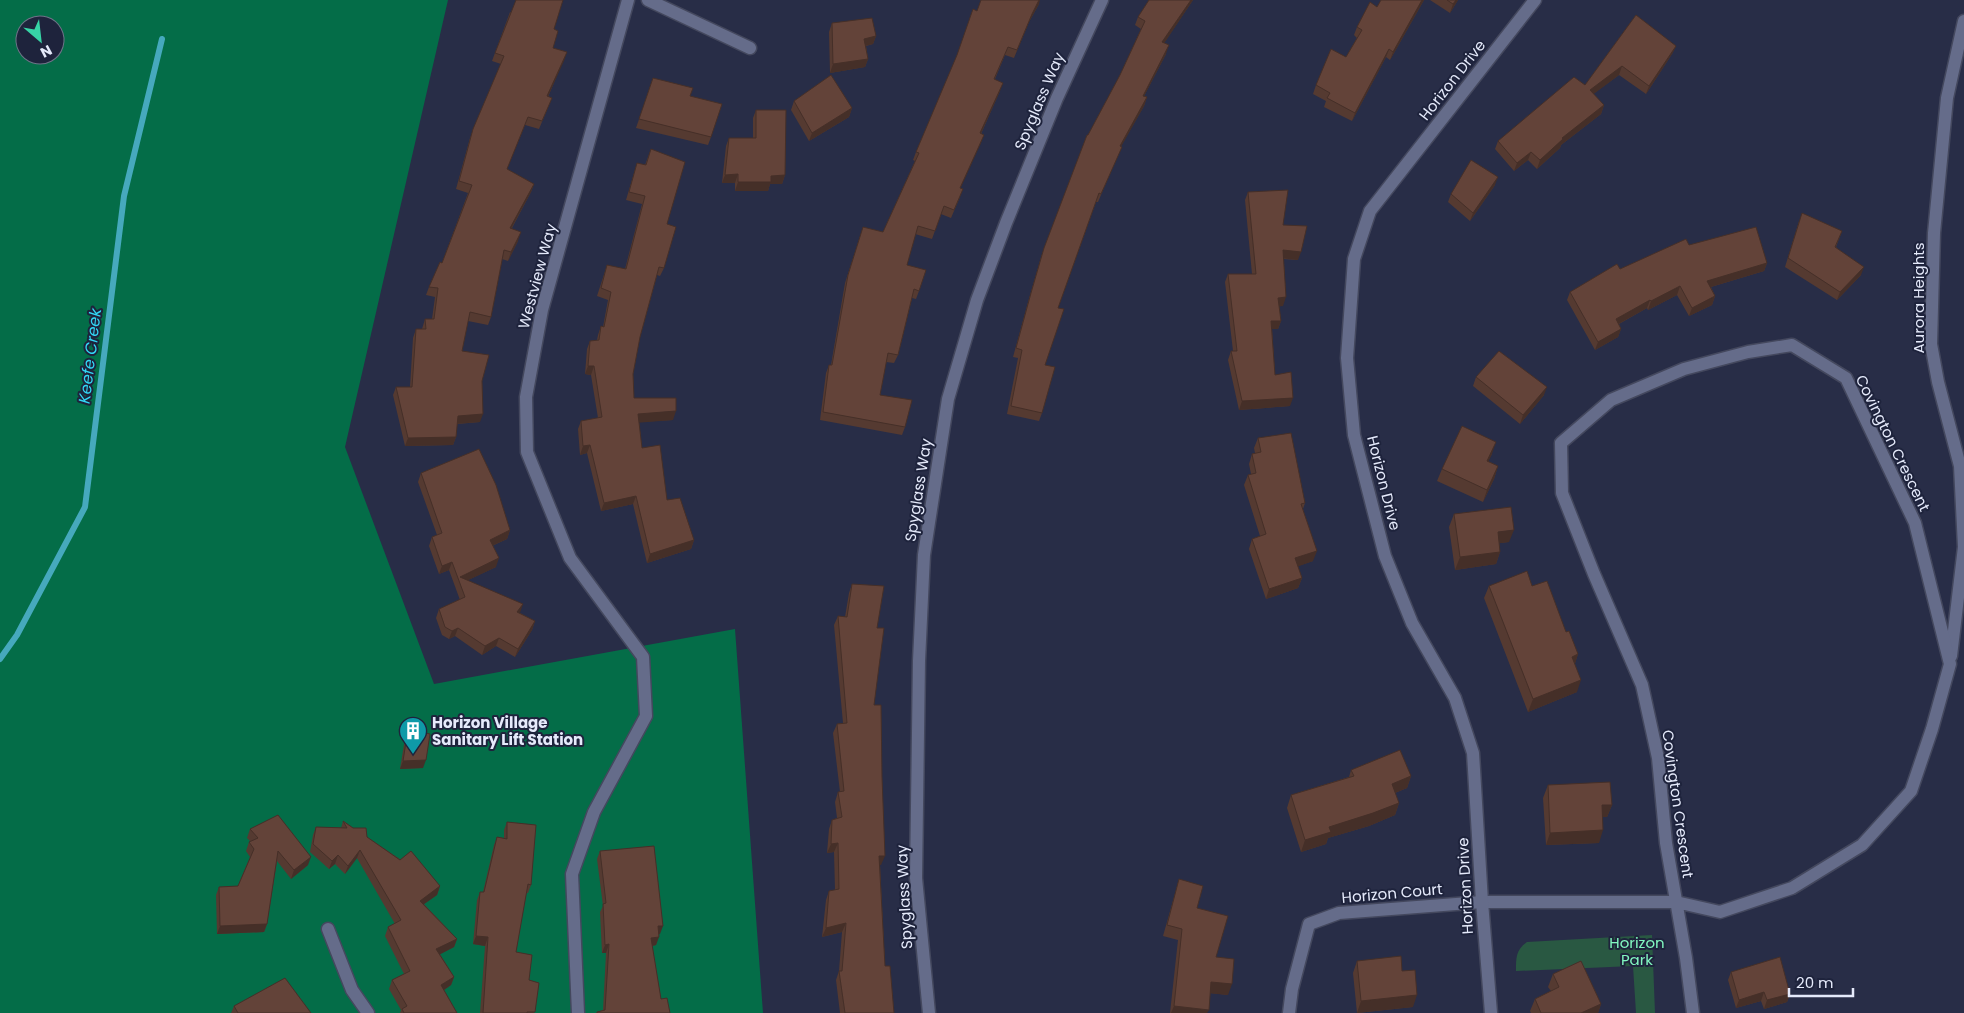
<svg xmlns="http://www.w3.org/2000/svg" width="1964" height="1013" viewBox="0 0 1964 1013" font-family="Poppins,sans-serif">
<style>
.green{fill:#295842}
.forest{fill:#046d48;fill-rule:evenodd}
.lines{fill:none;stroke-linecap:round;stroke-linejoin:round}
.stream{stroke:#46a9bd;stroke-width:6}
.street-casing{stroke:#44485e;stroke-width:15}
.secondary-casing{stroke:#44485e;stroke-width:15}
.street{stroke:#656c8a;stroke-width:12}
.secondary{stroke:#656c8a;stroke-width:12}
.wall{fill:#553a31}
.shaded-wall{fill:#452f28}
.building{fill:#634339;stroke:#452f28}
.labels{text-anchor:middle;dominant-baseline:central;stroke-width:4;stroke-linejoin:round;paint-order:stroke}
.street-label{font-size:15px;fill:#e5eafb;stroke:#1e233c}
.poi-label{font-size:15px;font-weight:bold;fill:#e5eafb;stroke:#1e233c;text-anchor:start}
.park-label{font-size:15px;fill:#82f7c0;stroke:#1e233c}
.water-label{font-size:16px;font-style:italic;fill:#32d7f5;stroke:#1e233c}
</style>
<rect width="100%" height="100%" fill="#282d47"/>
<!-- green -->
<path class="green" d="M 1652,935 L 1655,1013 L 1636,1013 L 1633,966 L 1516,971 C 1516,957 1516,950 1527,942 Z"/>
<!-- forest -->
<path class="forest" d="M 0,0 L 448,0 L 345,447 L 434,684 L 735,629 L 763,1013 L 0,1013 ZM 25,25 L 55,25 L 55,55 L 25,55 Z"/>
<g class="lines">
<!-- stream -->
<path class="stream" d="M 0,659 L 17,635 L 85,507 L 124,196 L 162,39"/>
<defs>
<g id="street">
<path d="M 648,0 L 750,48"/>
<path d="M 1951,656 L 1964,547 L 1960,466 L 1938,382 L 1931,344 L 1934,233 L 1947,98 L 1964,21"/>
<path d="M 328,929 L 352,990 L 368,1013"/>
<path d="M 578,1013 L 572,874 L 594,812 L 646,716 L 643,657 L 570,558 L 527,452 L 526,397 L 542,310 L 628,0"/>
<path d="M 929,1013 L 916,878 L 919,661 L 924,555 L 948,399 L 977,300 L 1006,223 L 1057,98 L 1102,0"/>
<path d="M 1289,1013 L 1292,989 L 1309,924 L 1339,913 L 1482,902 L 1676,902 L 1720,912 L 1792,888 L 1862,845 L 1911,791 L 1932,729 L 1950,664 L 1915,523 L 1846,378 L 1792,345 L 1748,352 L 1684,369 L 1611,400 L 1561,443 L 1562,493 L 1594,574 L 1642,685 L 1658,758 L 1666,843 L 1686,958 L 1693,1013"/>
</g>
<path id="secondary" d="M 1491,1013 L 1482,902 L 1473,753 L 1455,698 L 1412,623 L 1385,556 L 1354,435 L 1347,358 L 1354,259 L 1370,211 L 1535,0"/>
</defs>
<!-- street casing -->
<use href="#street" class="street-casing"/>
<!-- secondary casing -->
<use href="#secondary" class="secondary-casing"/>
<!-- street -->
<use href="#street" class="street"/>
<!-- secondary -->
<use href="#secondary" class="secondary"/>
</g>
<!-- wall -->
<g class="wall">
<path d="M 1149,0 L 1193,0 L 1164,43 L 1166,54 L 1144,96 L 1147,97 L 1144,106 L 1121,146 L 1118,155 L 1098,202 L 1096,202 L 1058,308 L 1045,365 L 1042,413 L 1039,421 L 1007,414 L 1018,358 L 1013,357 L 1028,302 L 1041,257 L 1087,135 L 1088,135 L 1120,75 L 1141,29 L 1135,25 L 1138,17 Z"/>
<path d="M 1390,0 L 1424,0 L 1390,60 L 1386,57 L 1352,121 L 1324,107 L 1326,101 L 1313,94 L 1316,85 L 1346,57 L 1357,38 L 1354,35 L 1357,27 L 1377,7 Z"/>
<path d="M 1430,0 L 1458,0 L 1450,13 Z"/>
<path d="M 1039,4 L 1029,22 L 1014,58 L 1005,55 L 995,79 L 1000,91 L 981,134 L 984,135 L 960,188 L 960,197 L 951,218 L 941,214 L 932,239 L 915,234 L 907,265 L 919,291 L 916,299 L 912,298 L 898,355 L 894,363 L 886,362 L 880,395 L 905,427 L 902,435 L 820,420 L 826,373 L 829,365 L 831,365 L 845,283 L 863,227 L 883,232 L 915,161 L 913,160 L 916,152 L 977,11 Z"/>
<path d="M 510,12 L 554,29 L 553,48 L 567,52 L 548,97 L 552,98 L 539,129 L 525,125 L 507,169 L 534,184 L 531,192 L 512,228 L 518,241 L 508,261 L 502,259 L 491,317 L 488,325 L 468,321 L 462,351 L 482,381 L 480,422 L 457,424 L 456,437 L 453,445 L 405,446 L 393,395 L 396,387 L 410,387 L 413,338 L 416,329 L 422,329 L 425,319 L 432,319 L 435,297 L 426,295 L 429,287 L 442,263 L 468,193 L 456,189 L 470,138 L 501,64 L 492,61 Z"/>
<path d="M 1636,15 L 1676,46 L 1672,54 L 1646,94 L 1619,75 L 1593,94 L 1604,105 L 1601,114 L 1561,145 L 1560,148 L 1537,169 L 1528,160 L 1514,171 L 1495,149 L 1498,141 L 1585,85 Z"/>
<path d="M 832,23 L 876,36 L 873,44 L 866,46 L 868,59 L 865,67 L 830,73 L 829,32 Z"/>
<path d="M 653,78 L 690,96 L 711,137 L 708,145 L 636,128 Z"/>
<path d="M 794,101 L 852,108 L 849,117 L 809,141 L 791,110 Z"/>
<path d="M 756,110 L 785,175 L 782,184 L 770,184 L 768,191 L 735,191 L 735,183 L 722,183 L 726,146 L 729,138 L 753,138 L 753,118 Z"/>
<path d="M 651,149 L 667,224 L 664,268 L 660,276 L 657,275 L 640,337 L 633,374 L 634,398 L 673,420 L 639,422 L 642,448 L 667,500 L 694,540 L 691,549 L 647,563 L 633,504 L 601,511 L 587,453 L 580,455 L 578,429 L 581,421 L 598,418 L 591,375 L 585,374 L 587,349 L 590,341 L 597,340 L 598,335 L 601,326 L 603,327 L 608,300 L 597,296 L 607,265 L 625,269 L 642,204 L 626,200 L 637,163 L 645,165 Z"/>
<path d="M 1495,185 L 1470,221 L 1448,202 L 1451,194 Z"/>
<path d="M 1248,192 L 1283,225 L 1298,260 L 1283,259 L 1283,306 L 1279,306 L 1281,321 L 1278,329 L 1272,329 L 1275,375 L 1290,406 L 1239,410 L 1228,360 L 1231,351 L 1233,351 L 1225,282 L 1228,274 L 1252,274 L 1245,200 Z"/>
<path d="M 1799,221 L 1842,231 L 1836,247 L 1861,275 L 1837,300 L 1785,267 Z"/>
<path d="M 1689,245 L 1767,263 L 1764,271 L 1711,287 L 1715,296 L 1712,305 L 1689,316 L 1677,295 L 1648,310 L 1647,308 L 1619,324 L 1621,329 L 1618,337 L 1595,350 L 1567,300 L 1570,292 L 1620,269 Z"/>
<path d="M 1476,377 L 1544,395 L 1520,424 L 1473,386 Z"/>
<path d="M 1258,438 L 1305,503 L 1303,509 L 1313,561 L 1298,566 L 1302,578 L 1298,588 L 1266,599 L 1249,549 L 1252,539 L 1260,536 L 1244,485 L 1248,475 L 1251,474 L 1249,464 L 1252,454 L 1255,453 L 1254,448 Z"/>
<path d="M 1492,454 L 1488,461 L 1498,466 L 1494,479 L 1483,502 L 1437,481 L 1442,469 Z"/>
<path d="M 421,473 L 510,530 L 507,539 L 492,546 L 496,567 L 468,580 L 520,613 L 535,621 L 532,630 L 515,657 L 496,646 L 482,655 L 455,636 L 449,639 L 442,635 L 436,618 L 439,609 L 460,600 L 449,570 L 439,574 L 429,546 L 432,537 L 437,535 L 418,482 Z"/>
<path d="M 1454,514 L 1509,542 L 1499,543 L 1500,552 L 1496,564 L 1455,570 L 1449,527 Z"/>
<path d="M 852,584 L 877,628 L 874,705 L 881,865 L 880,865 L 885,966 L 894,1013 L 840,1013 L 836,980 L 839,971 L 842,932 L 822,937 L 826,900 L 829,891 L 835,890 L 834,852 L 827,853 L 829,829 L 832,820 L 837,818 L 835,802 L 838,792 L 840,792 L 833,733 L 837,724 L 843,723 L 834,625 L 838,616 L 845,617 L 849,593 Z"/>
<path d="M 1489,586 L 1532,586 L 1566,632 L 1578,654 L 1575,663 L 1577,692 L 1528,712 L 1484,598 Z"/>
<path d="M 408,729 L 423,768 L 400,769 L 405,738 Z"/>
<path d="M 1351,770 L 1411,776 L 1407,788 L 1395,793 L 1399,803 L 1395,815 L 1369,826 L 1328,838 L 1326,844 L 1301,852 L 1287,808 L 1291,795 L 1349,777 Z"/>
<path d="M 1548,785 L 1612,805 L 1607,817 L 1602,817 L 1599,843 L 1546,845 L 1543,798 Z"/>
<path d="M 343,821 L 440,886 L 437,895 L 424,904 L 457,939 L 454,947 L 440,954 L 454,977 L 451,985 L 444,990 L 457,1013 L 400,1013 L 401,1010 L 389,989 L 392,980 L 404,974 L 385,936 L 388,927 L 395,924 L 357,858 L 345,874 L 335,864 L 329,869 L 310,852 L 313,835 L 316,827 L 341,828 Z"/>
<path d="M 507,822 L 531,885 L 528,893 L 526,893 L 516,952 L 529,980 L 539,983 L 534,1013 L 480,1013 L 485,946 L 473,944 L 477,900 L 480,892 L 483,892 L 494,845 L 497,837 L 504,838 L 504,830 Z"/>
<path d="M 250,829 L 308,865 L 291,879 L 277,861 L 267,924 L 264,932 L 217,934 L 216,895 L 219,887 L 238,886 L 250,857 L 246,851 L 249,842 L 251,842 L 247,838 Z"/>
<path d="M 600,851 L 660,934 L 659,934 L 656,945 L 652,946 L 661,999 L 670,1013 L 596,1013 L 597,1012 L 603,1010 L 606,953 L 602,953 L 600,912 L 603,906 L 597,859 Z"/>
<path d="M 1179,879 L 1197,908 L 1216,957 L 1228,995 L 1210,993 L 1207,1013 L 1170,1013 L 1178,940 L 1163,936 L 1176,890 Z"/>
<path d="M 1357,961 L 1402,971 L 1413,1007 L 1357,1013 L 1353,973 Z"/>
<path d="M 1731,972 L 1790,994 L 1787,1002 L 1764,1009 L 1761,1001 L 1736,1008 L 1728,980 Z"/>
<path d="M 1553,974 L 1601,1004 L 1598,1013 L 1531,1013 L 1530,1011 L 1535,999 L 1551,991 L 1548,987 Z"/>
<path d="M 234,1006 L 311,1013 L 231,1013 Z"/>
</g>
<!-- shaded-wall -->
<g class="shaded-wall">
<path d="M 1039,0 L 1040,0 L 1039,4 L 1029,22 L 1014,58 L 1032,14 Z"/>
<path d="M 1191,0 L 1193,0 L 1159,51 L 1162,42 Z"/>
<path d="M 1422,0 L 1424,0 L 1390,60 L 1393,52 Z"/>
<path d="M 1456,0 L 1458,0 L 1450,13 L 1453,4 Z"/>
<path d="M 876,36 L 873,44 L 861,47 L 864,39 Z"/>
<path d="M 1169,45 L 1166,54 L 1140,104 L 1143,96 Z"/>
<path d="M 1676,46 L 1672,54 L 1646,94 L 1649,86 Z"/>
<path d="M 1389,49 L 1386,57 L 1352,121 L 1355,113 Z"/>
<path d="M 567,52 L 564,61 L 544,105 L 547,96 Z"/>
<path d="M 868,59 L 865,67 L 830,73 L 833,64 Z"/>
<path d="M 1622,66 L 1619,75 L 1587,99 L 1590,90 Z"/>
<path d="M 1003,83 L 1000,91 L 977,142 L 980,133 Z"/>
<path d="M 1147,97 L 1144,106 L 1117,154 L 1120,146 Z"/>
<path d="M 1604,105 L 1601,114 L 1561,145 L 1560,148 L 1537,169 L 1540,160 L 1562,138 Z"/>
<path d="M 852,108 L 849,117 L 809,141 L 812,133 Z"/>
<path d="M 984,135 L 981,143 L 957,196 L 960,188 Z"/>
<path d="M 1531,152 L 1528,160 L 1514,171 L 1517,163 Z"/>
<path d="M 738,174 L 735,183 L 722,183 L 725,175 Z"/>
<path d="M 785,175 L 782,184 L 770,184 L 768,191 L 735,191 L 738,182 L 771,176 Z"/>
<path d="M 1498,177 L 1495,185 L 1470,221 L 1473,213 Z"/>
<path d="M 534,184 L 531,192 L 507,236 L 510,228 Z"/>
<path d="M 521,232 L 518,241 L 508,261 L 511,252 Z"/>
<path d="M 1283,250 L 1301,252 L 1298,260 L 1280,258 Z"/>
<path d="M 1767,263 L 1764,271 L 1704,289 L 1707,281 Z"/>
<path d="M 1864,267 L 1861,275 L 1837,300 L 1840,292 Z"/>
<path d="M 1680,286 L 1677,295 L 1648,310 L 1651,301 Z"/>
<path d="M 1715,296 L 1712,305 L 1689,316 L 1692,308 Z"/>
<path d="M 1286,297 L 1283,306 L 1275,307 L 1278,298 Z"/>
<path d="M 1650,300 L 1647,308 L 1613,327 L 1616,319 Z"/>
<path d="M 1271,321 L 1281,321 L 1278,329 L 1268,329 Z"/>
<path d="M 1621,329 L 1618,337 L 1595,350 L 1598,342 Z"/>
<path d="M 588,366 L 594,366 L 591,375 L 585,374 Z"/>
<path d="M 1547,387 L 1544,395 L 1520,424 L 1523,415 Z"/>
<path d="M 1293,398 L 1290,406 L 1239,410 L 1242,401 Z"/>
<path d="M 676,411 L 673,420 L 635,423 L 638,414 Z"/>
<path d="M 483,414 L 480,422 L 454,424 L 458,416 Z"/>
<path d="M 456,437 L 453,445 L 405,446 L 408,438 Z"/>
<path d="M 1496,442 L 1492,454 L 1483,473 L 1487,461 Z"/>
<path d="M 590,445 L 587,453 L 580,455 L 583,446 Z"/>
<path d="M 1498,466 L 1494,479 L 1483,502 L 1487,490 Z"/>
<path d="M 636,496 L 633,504 L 601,511 L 604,503 Z"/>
<path d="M 510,530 L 507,539 L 487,548 L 490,540 Z"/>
<path d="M 1514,530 L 1509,542 L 1493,544 L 1498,532 Z"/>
<path d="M 694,540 L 691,549 L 647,563 L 650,554 Z"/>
<path d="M 1317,551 L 1313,561 L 1291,569 L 1295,558 Z"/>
<path d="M 1500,552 L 1496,564 L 1455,570 L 1460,557 Z"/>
<path d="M 499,558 L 496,567 L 460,584 L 460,577 Z"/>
<path d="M 452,562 L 449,570 L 439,574 L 442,566 Z"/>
<path d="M 1302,578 L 1298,588 L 1266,599 L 1269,589 Z"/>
<path d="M 523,604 L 520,613 L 517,612 Z"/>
<path d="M 535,621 L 532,630 L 515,657 L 518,649 Z"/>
<path d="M 458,628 L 455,636 L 449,639 L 452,631 Z"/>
<path d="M 499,638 L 496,646 L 482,655 L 485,646 Z"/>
<path d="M 1578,654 L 1574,667 L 1572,657 Z"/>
<path d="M 1581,680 L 1577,692 L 1528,712 L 1533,699 Z"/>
<path d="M 426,760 L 423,768 L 400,769 L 403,761 Z"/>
<path d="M 1411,776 L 1407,788 L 1387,796 L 1392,784 Z"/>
<path d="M 1399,803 L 1395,815 L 1369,826 L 1328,838 L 1326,844 L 1301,852 L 1305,840 L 1329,827 Z"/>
<path d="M 1602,805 L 1612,805 L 1607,817 L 1597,817 Z"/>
<path d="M 1603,830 L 1599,843 L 1546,845 L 1550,833 Z"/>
<path d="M 838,843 L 834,852 L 827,853 L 831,844 Z"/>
<path d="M 360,850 L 357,858 L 345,874 L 348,866 Z"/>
<path d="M 338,855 L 335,864 L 329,869 L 332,861 Z"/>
<path d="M 879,856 L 885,856 L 881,865 L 876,865 Z"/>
<path d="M 311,857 L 308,865 L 291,879 L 294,870 Z"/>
<path d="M 440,886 L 437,895 L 417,909 L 420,901 Z"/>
<path d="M 846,923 L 842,932 L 822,937 L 826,928 Z"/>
<path d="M 267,924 L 264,932 L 217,934 L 220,926 Z"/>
<path d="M 658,926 L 663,926 L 660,934 L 655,935 Z"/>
<path d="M 476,936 L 488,937 L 485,946 L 473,944 Z"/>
<path d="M 659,937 L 656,945 L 648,947 L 651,938 Z"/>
<path d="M 457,939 L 454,947 L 433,958 L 436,949 Z"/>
<path d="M 609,944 L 606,953 L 602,953 L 605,945 Z"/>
<path d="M 454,977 L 451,985 L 438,994 L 441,985 Z"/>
<path d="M 1211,982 L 1232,984 L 1228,995 L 1207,993 Z"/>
<path d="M 1764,992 L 1761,1001 L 1736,1008 L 1739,1000 Z"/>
<path d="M 1790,994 L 1787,1002 L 1764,1009 L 1767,1000 Z"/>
<path d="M 1417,995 L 1413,1007 L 1357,1013 L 1361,1001 Z"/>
<path d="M 1601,1004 L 1598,1013 L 1581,1013 Z"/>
<path d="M 1174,1006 L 1209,1010 L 1207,1013 L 1171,1013 Z"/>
</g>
<!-- building -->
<g class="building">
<path d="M 516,0 L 563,0 L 554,29 L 558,31 L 553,48 L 567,52 L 547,96 L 552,98 L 542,121 L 528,117 L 507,169 L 534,184 L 510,228 L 521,232 L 511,252 L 504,250 L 491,317 L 470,312 L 462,351 L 489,355 L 482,381 L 483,414 L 458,416 L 456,437 L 408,438 L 396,387 L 412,387 L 416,329 L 426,329 L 425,319 L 434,319 L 438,288 L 429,287 L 440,262 L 442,263 L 472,185 L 459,181 L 473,129 L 504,56 L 495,53 Z"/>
<path d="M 981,0 L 1039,0 L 1032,14 L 1017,50 L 1008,47 L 994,79 L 1003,83 L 980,133 L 984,135 L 960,188 L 963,189 L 954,210 L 944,206 L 935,231 L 918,226 L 907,265 L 926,270 L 919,291 L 914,289 L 898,355 L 888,353 L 880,395 L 912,400 L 905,427 L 823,412 L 829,365 L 832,365 L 848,275 L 863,227 L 883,232 L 919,153 L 916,152 L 957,55 L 973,9 L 977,11 Z"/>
<path d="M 1149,0 L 1191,0 L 1162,42 L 1169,45 L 1143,96 L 1147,97 L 1120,146 L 1122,147 L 1101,194 L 1099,193 L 1058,308 L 1064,309 L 1045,365 L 1055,367 L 1042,413 L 1011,406 L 1022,350 L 1016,348 L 1031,293 L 1044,248 L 1087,135 L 1088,135 L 1120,75 L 1145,21 L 1138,17 Z"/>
<path d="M 1381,0 L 1422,0 L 1393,52 L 1389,49 L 1355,113 L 1327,98 L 1330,93 L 1316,85 L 1331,49 L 1346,57 L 1362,30 L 1357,27 L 1370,2 L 1377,7 Z"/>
<path d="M 1447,0 L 1456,0 L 1453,4 Z"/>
<path d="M 1636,15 L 1676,46 L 1649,86 L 1622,66 L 1590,90 L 1604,105 L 1562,138 L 1563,139 L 1540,160 L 1531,152 L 1517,163 L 1498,141 L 1574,77 L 1585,85 Z"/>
<path d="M 872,18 L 876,36 L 864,39 L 868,59 L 833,64 L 832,23 Z"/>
<path d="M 831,75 L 852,108 L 812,133 L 794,101 Z"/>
<path d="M 653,78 L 693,88 L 690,96 L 722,104 L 711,137 L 639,119 Z"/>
<path d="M 756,110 L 786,110 L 785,175 L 771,176 L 771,182 L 738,182 L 738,174 L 725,175 L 729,138 L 756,138 Z"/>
<path d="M 651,149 L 685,162 L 667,224 L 676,227 L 664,268 L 659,267 L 640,337 L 633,374 L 634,398 L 676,398 L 676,411 L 638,414 L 642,448 L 660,445 L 667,500 L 680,498 L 694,540 L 650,554 L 636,496 L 604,503 L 590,445 L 583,446 L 581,421 L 602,417 L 594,366 L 588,366 L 590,341 L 599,340 L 601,326 L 604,327 L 611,292 L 601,288 L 607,265 L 626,269 L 645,196 L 629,192 L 637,163 L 646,165 Z"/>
<path d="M 1471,160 L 1498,177 L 1473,213 L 1451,194 Z"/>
<path d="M 1288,190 L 1283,225 L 1307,226 L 1301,252 L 1283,250 L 1286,297 L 1278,298 L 1281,321 L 1271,321 L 1275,375 L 1291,372 L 1293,398 L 1242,401 L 1231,351 L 1237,351 L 1228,274 L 1256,274 L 1248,192 Z"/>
<path d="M 1802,213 L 1842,231 L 1835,247 L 1864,267 L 1840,292 L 1788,258 Z"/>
<path d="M 1756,227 L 1767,263 L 1707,281 L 1715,296 L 1692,308 L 1680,286 L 1651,301 L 1650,300 L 1616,319 L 1621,329 L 1598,342 L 1570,292 L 1617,264 L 1620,269 L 1686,239 L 1689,245 Z"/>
<path d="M 1499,351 L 1547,387 L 1523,415 L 1476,377 Z"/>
<path d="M 1462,426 L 1496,442 L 1487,461 L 1498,466 L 1487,490 L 1442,469 Z"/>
<path d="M 1291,433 L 1305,503 L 1301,504 L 1317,551 L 1295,558 L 1302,578 L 1269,589 L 1252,539 L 1266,534 L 1248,475 L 1256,473 L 1252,454 L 1261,452 L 1258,438 Z"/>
<path d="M 479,449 L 496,485 L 510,530 L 490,540 L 499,558 L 460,577 L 523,604 L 517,612 L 535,621 L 518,649 L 499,638 L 485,646 L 458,628 L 452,631 L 445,627 L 439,609 L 465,597 L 452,562 L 442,566 L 432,537 L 442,533 L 421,473 Z"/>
<path d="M 1511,507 L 1514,530 L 1498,532 L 1500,552 L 1460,557 L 1454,514 Z"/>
<path d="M 1527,571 L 1532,586 L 1547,581 L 1566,632 L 1569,631 L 1578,654 L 1572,657 L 1581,680 L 1533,699 L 1489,586 Z"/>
<path d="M 852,584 L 884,586 L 877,628 L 884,628 L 874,705 L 881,705 L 882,777 L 885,856 L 879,856 L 885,966 L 890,966 L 894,1013 L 845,1013 L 839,971 L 842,971 L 846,923 L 826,928 L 829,891 L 839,889 L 838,843 L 831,844 L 832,820 L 842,817 L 838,792 L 844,791 L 837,724 L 847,723 L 838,616 L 847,617 Z"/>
<path d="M 408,729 L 430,734 L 426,760 L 403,761 Z"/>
<path d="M 1400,750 L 1411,776 L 1392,784 L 1399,803 L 1373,813 L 1329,827 L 1331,832 L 1305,840 L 1291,795 L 1354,776 L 1351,770 Z"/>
<path d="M 1610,782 L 1612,805 L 1602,805 L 1603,830 L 1550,833 L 1548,785 Z"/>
<path d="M 278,815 L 311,857 L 294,870 L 278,851 L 267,924 L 220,926 L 219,887 L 238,886 L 254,849 L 249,842 L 258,838 L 250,829 Z"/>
<path d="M 343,821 L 353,828 L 366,828 L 367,837 L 400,860 L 411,851 L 440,886 L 420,901 L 457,939 L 436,949 L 454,977 L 441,985 L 457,1013 L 404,1013 L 402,1009 L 407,1006 L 392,980 L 410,971 L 388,927 L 401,920 L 360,850 L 348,866 L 338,855 L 332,861 L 313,844 L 316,827 L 347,828 Z"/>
<path d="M 507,822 L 536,825 L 531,885 L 528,884 L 516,952 L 532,955 L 529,980 L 539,983 L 535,1012 L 527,1012 L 527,1013 L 483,1013 L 488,937 L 476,936 L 480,892 L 484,892 L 497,837 L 507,839 Z"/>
<path d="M 654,846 L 663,926 L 658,926 L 659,937 L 651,938 L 661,999 L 667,998 L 670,1013 L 597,1013 L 597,1012 L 605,1010 L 609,944 L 605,945 L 603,904 L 606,903 L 600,851 Z"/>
<path d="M 1179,879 L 1203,886 L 1197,908 L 1228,916 L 1216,957 L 1234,959 L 1232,984 L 1211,982 L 1209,1010 L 1174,1006 L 1182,929 L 1167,925 Z"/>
<path d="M 1401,956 L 1402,971 L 1415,970 L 1417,995 L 1361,1001 L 1357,961 Z"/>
<path d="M 1780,957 L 1790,994 L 1767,1000 L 1764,992 L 1739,1000 L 1731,972 Z"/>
<path d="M 1581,961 L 1601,1004 L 1581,1013 L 1541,1013 L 1535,999 L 1559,987 L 1553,974 Z"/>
<path d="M 285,978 L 311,1013 L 238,1013 L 234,1006 Z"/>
</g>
<!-- icons -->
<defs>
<symbol id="building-pin" viewBox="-11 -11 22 30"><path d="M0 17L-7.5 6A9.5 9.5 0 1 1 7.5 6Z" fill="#0f9aa8" stroke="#1e233c"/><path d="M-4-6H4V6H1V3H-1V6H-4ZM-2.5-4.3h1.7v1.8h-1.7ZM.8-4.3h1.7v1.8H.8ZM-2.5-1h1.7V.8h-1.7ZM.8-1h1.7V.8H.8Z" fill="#fff"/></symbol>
</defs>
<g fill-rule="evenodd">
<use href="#building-pin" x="397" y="715" width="32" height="43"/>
</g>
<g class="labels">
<!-- street labels -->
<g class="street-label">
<text transform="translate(1452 80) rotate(-52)">Horizon Drive</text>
<text transform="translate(1039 101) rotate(-67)">Spyglass Way</text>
<text transform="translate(537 276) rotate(-75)">Westview Way</text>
<text transform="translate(1918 298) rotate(-90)">Aurora Heights</text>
<text transform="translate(1893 443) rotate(64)">Covington Crescent</text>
<text transform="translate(1384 483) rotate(76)">Horizon Drive</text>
<text transform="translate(918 490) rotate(-81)">Spyglass Way</text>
<text transform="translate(1678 804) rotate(82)">Covington Crescent</text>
<text transform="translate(1465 886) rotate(-93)">Horizon Drive</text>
<text transform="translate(1392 893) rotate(-5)">Horizon Court</text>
<text transform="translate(904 897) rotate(-93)">Spyglass Way</text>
</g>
<!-- poi labels -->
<g class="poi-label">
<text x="432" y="722">Horizon Village<tspan x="432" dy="17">Sanitary Lift Station</tspan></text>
</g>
<!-- park labels -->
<g class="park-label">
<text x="1637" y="942">Horizon<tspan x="1637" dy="17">Park</tspan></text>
</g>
<!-- water labels -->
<g class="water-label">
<text transform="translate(90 356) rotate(-83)">Keefe Creek</text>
</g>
</g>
<!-- north arrow -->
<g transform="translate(40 40) rotate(152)"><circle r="24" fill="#1e233c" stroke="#6e7388"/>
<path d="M0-4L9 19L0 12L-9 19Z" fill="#37d4a6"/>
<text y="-8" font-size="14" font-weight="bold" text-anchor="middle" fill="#e5eafb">N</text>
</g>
<!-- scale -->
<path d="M1789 988v8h64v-8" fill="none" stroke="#e5eafb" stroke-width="2.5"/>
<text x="1796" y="988" font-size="15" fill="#e5eafb" stroke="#1e233c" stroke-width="4" paint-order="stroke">20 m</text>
</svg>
